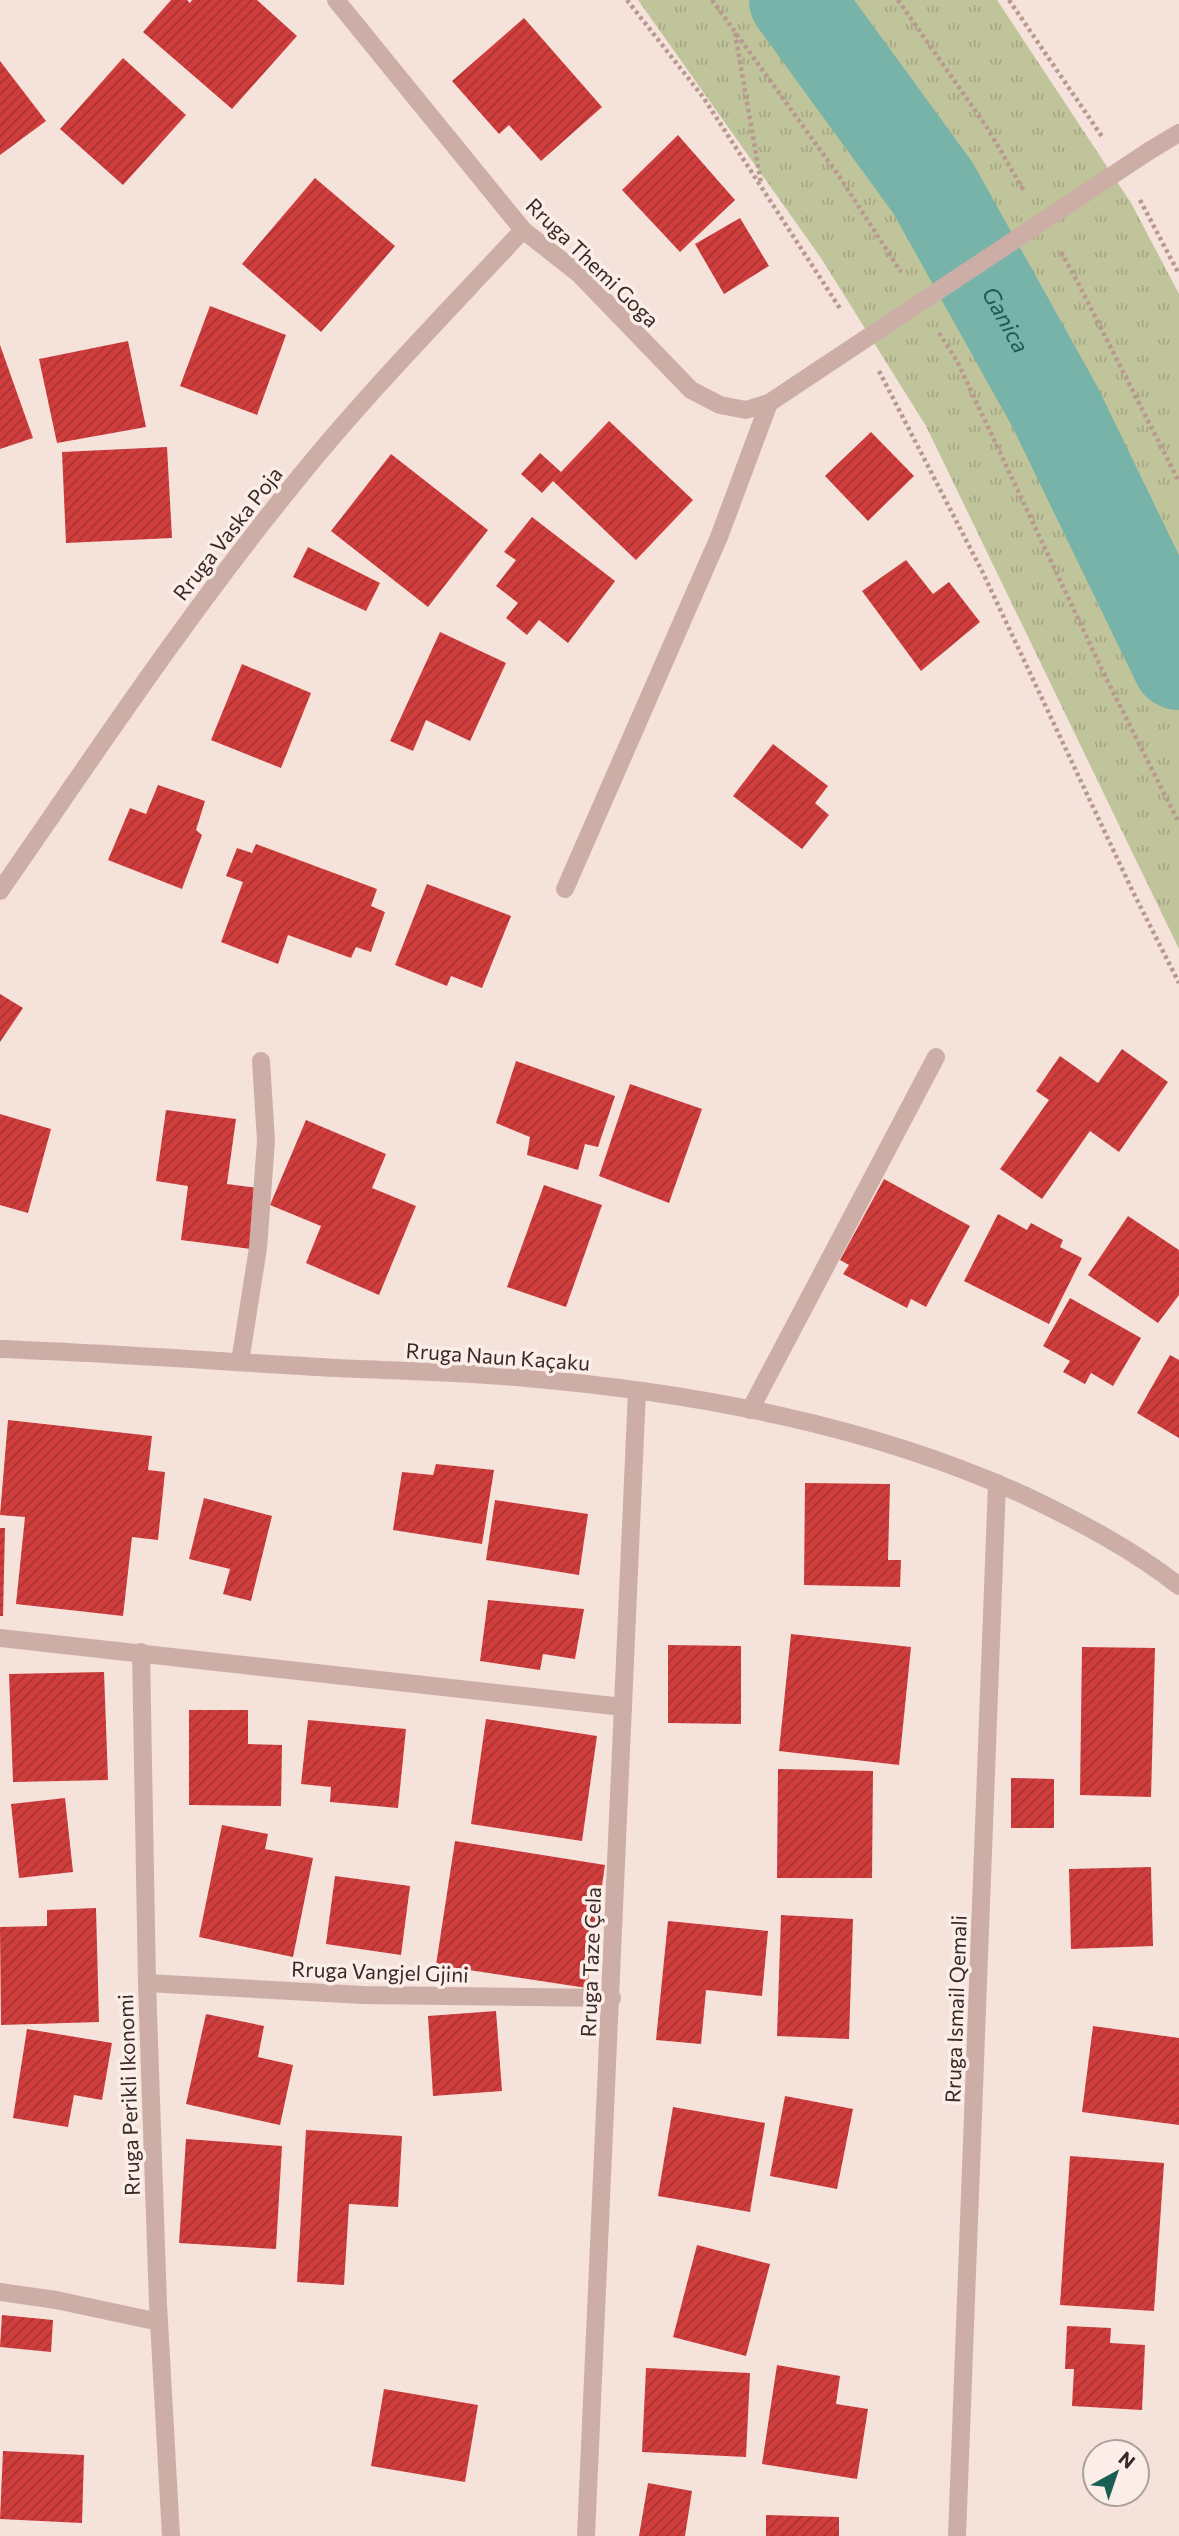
<svg xmlns="http://www.w3.org/2000/svg" width="1179" height="2536" viewBox="0 0 1179 2536" font-family="Commissioner,sans-serif">
<style>
.park{fill:url(#park-tufts)}
.lines{fill:none;stroke-linecap:round;stroke-linejoin:round}
.river{stroke:#77b3a8;stroke-width:94}
.building{fill:url(#building-hatch)}
.path{stroke:#b99890;stroke-width:4.5;stroke-dasharray:3.5 3.5;stroke-linecap:butt}
.minor{stroke:#cdaea6;stroke-width:18}
.minor-bridge{stroke:#cdaea6;stroke-width:18}
.labels{text-anchor:middle;dominant-baseline:central;stroke-width:7;stroke-linejoin:round;paint-order:stroke}
.street-label{font-size:21px;fill:#392927;stroke:#fbeee8}
.water-label{font-size:23px;font-style:italic;fill:#195e52;stroke:#fbeee8}
</style>
<defs>
<pattern id="park-tufts" width="24" height="20" patternUnits="userSpaceOnUse" patternTransform="scale(1.75)"><rect width="24" height="20" fill="#c0c49a"/><path d="M3 7l-1-3M5 7V3M7 7l1-3M15 17l-1-3M17 17v-4M19 17l1-3" fill="none" stroke="#a6a885"/></pattern>
<pattern id="building-hatch" width="6" height="6" patternUnits="userSpaceOnUse" patternTransform="scale(1.75)"><rect width="6" height="6" fill="#d03d3d"/><path d="M-1 1l2-2M0 6l6-6M5 7l2-2" fill="none" stroke="#a33"/></pattern>
</defs>
<rect width="100%" height="100%" fill="#f4e2db"/>
<!-- park -->
<path class="park" d="M 638,0 L 997,0 L 1131,203 L 1179,294 L 1179,949 L 926,426 L 821,258 Z"/>
<g class="lines">
<!-- river -->
<path class="river" id="s1" d="M 796,0 L 933,188 L 1055,407 L 1179,663"/>
</g>
<!-- building -->
<g class="building">
<path d="M 171,0 L 187,0 L 190,3 L 192,0 L 257,0 L 297,36 L 232,109 L 143,32 Z"/>
<path d="M 524,18 L 602,107 L 541,161 L 509,125 L 499,134 L 452,81 Z"/>
<path d="M 123,58 L 186,115 L 123,185 L 60,129 Z"/>
<path d="M 0,61 L 46,121 L 0,155 Z"/>
<path d="M 678,135 L 735,200 L 680,252 L 622,190 Z"/>
<path d="M 315,178 L 395,246 L 321,332 L 242,264 Z"/>
<path d="M 740,218 L 769,266 L 724,294 L 695,244 Z"/>
<path d="M 210,306 L 286,335 L 257,415 L 180,386 Z"/>
<path d="M 128,341 L 146,427 L 57,443 L 39,359 Z"/>
<path d="M 0,345 L 33,438 L 0,449 Z"/>
<path d="M 609,421 L 693,500 L 636,560 L 553,481 L 542,493 L 521,474 L 540,453 L 561,472 Z"/>
<path d="M 871,432 L 914,476 L 868,521 L 825,476 Z"/>
<path d="M 167,447 L 172,538 L 66,543 L 62,452 Z"/>
<path d="M 391,454 L 488,530 L 428,607 L 331,531 Z"/>
<path d="M 532,517 L 615,581 L 568,643 L 539,620 L 527,635 L 506,618 L 518,603 L 496,586 L 516,560 L 504,552 Z"/>
<path d="M 308,547 L 380,583 L 366,611 L 293,577 Z"/>
<path d="M 906,560 L 933,594 L 949,582 L 980,622 L 921,671 L 862,591 Z"/>
<path d="M 440,632 L 506,663 L 470,741 L 426,720 L 413,751 L 390,741 Z"/>
<path d="M 242,664 L 311,693 L 281,768 L 211,740 Z"/>
<path d="M 773,744 L 828,786 L 815,803 L 829,815 L 802,849 L 733,796 Z"/>
<path d="M 158,785 L 205,801 L 196,830 L 202,835 L 182,889 L 108,860 L 130,808 L 146,814 Z"/>
<path d="M 256,844 L 377,889 L 371,906 L 385,912 L 371,952 L 356,947 L 351,958 L 288,935 L 278,964 L 221,942 L 243,882 L 226,876 L 237,848 L 252,853 Z"/>
<path d="M 427,884 L 511,916 L 482,988 L 451,976 L 447,986 L 395,965 Z"/>
<path d="M 0,994 L 23,1008 L 0,1042 Z"/>
<path d="M 1122,1049 L 1168,1082 L 1119,1152 L 1090,1131 L 1042,1199 L 1000,1169 L 1049,1100 L 1036,1091 L 1060,1056 L 1098,1083 Z"/>
<path d="M 516,1061 L 615,1096 L 598,1147 L 585,1144 L 578,1170 L 527,1155 L 530,1137 L 496,1123 Z"/>
<path d="M 630,1084 L 702,1109 L 669,1203 L 599,1176 Z"/>
<path d="M 166,1110 L 236,1119 L 227,1184 L 258,1188 L 251,1249 L 181,1240 L 188,1186 L 156,1181 Z"/>
<path d="M 0,1114 L 51,1129 L 28,1213 L 0,1205 Z"/>
<path d="M 306,1120 L 386,1154 L 372,1188 L 416,1206 L 379,1295 L 306,1263 L 321,1226 L 270,1205 Z"/>
<path d="M 884,1179 L 970,1226 L 926,1307 L 911,1299 L 907,1308 L 843,1274 L 849,1265 L 840,1260 Z"/>
<path d="M 544,1185 L 602,1205 L 566,1307 L 507,1287 Z"/>
<path d="M 998,1214 L 1027,1230 L 1031,1223 L 1063,1240 L 1060,1247 L 1082,1258 L 1049,1324 L 964,1281 Z"/>
<path d="M 1128,1216 L 1179,1250 L 1179,1295 L 1158,1323 L 1088,1275 Z"/>
<path d="M 1070,1298 L 1141,1338 L 1113,1386 L 1091,1373 L 1085,1384 L 1063,1372 L 1070,1361 L 1043,1346 Z"/>
<path d="M 1170,1355 L 1179,1360 L 1179,1438 L 1137,1413 Z"/>
<path d="M 8,1420 L 152,1436 L 148,1470 L 165,1472 L 158,1540 L 132,1537 L 123,1616 L 16,1604 L 25,1517 L 0,1515 Z"/>
<path d="M 436,1464 L 494,1470 L 482,1544 L 393,1530 L 402,1472 L 433,1475 Z"/>
<path d="M 805,1483 L 890,1484 L 888,1560 L 901,1560 L 900,1587 L 804,1585 Z"/>
<path d="M 204,1498 L 272,1516 L 251,1601 L 223,1594 L 230,1569 L 189,1559 Z"/>
<path d="M 495,1500 L 588,1514 L 579,1575 L 486,1560 Z"/>
<path d="M 0,1528 L 5,1528 L 3,1616 L 0,1616 Z"/>
<path d="M 488,1600 L 584,1609 L 575,1659 L 543,1654 L 540,1670 L 480,1661 Z"/>
<path d="M 791,1634 L 911,1647 L 899,1765 L 779,1751 Z"/>
<path d="M 668,1645 L 741,1646 L 741,1724 L 668,1723 Z"/>
<path d="M 1082,1647 L 1155,1648 L 1151,1797 L 1080,1795 Z"/>
<path d="M 104,1672 L 108,1780 L 13,1782 L 9,1674 Z"/>
<path d="M 189,1710 L 248,1710 L 248,1744 L 282,1745 L 281,1806 L 189,1805 Z"/>
<path d="M 486,1719 L 597,1736 L 582,1841 L 471,1824 Z"/>
<path d="M 308,1720 L 406,1729 L 398,1808 L 330,1802 L 331,1787 L 301,1784 Z"/>
<path d="M 778,1769 L 873,1771 L 872,1878 L 777,1878 Z"/>
<path d="M 1011,1778 L 1054,1779 L 1054,1828 L 1011,1828 Z"/>
<path d="M 65,1798 L 73,1872 L 19,1878 L 11,1804 Z"/>
<path d="M 222,1825 L 268,1834 L 265,1849 L 313,1858 L 293,1957 L 199,1937 Z"/>
<path d="M 455,1841 L 605,1865 L 587,1988 L 436,1965 Z"/>
<path d="M 1151,1867 L 1153,1946 L 1071,1949 L 1069,1869 Z"/>
<path d="M 335,1876 L 410,1886 L 401,1955 L 326,1944 Z"/>
<path d="M 96,1908 L 99,2022 L 1,2025 L 0,1927 L 47,1926 L 47,1910 Z"/>
<path d="M 781,1915 L 853,1919 L 849,2039 L 777,2036 Z"/>
<path d="M 668,1921 L 768,1931 L 762,1996 L 706,1990 L 701,2044 L 656,2040 Z"/>
<path d="M 496,2011 L 502,2091 L 433,2096 L 428,2016 Z"/>
<path d="M 206,2014 L 264,2026 L 258,2057 L 293,2065 L 280,2125 L 186,2104 Z"/>
<path d="M 1093,2026 L 1179,2038 L 1179,2125 L 1082,2112 Z"/>
<path d="M 27,2029 L 112,2043 L 102,2100 L 74,2095 L 68,2127 L 13,2118 Z"/>
<path d="M 785,2096 L 853,2109 L 837,2189 L 770,2176 Z"/>
<path d="M 673,2107 L 765,2123 L 750,2212 L 658,2196 Z"/>
<path d="M 306,2130 L 402,2136 L 398,2207 L 349,2204 L 344,2285 L 297,2282 Z"/>
<path d="M 186,2139 L 282,2146 L 276,2249 L 179,2243 Z"/>
<path d="M 1070,2156 L 1164,2163 L 1154,2311 L 1060,2305 Z"/>
<path d="M 697,2245 L 770,2264 L 746,2356 L 673,2337 Z"/>
<path d="M 2,2315 L 53,2320 L 51,2352 L 0,2347 Z"/>
<path d="M 1067,2326 L 1111,2328 L 1110,2343 L 1145,2345 L 1142,2410 L 1072,2406 L 1074,2369 L 1065,2369 Z"/>
<path d="M 777,2365 L 840,2376 L 836,2404 L 868,2409 L 857,2479 L 762,2464 Z"/>
<path d="M 646,2368 L 750,2373 L 746,2457 L 642,2452 Z"/>
<path d="M 384,2389 L 478,2405 L 465,2482 L 371,2466 Z"/>
<path d="M 3,2451 L 84,2455 L 82,2523 L 0,2519 Z"/>
<path d="M 648,2483 L 692,2491 L 685,2536 L 639,2536 Z"/>
<path d="M 766,2515 L 839,2517 L 839,2536 L 766,2536 Z"/>
</g>
<g class="lines">
<!-- path -->
<g class="path">
<path d="M 627,0 L 703,97 L 841,310"/>
<path d="M 712,0 L 839,176 L 901,272"/>
<path d="M 898,0 L 988,129 L 1024,191"/>
<path d="M 1009,0 L 1103,138"/>
<path d="M 735,33 L 761,183"/>
<path d="M 1140,200 L 1179,274"/>
<path d="M 1061,252 L 1077,281 L 1179,482"/>
<path d="M 939,333 L 957,361 L 1105,676 L 1179,823"/>
<path d="M 879,371 L 983,573 L 1133,892 L 1179,983"/>
</g>
<!-- minor -->
<g class="minor">
<path d="M 336,0 L 523,230 L 579,274 L 691,390 L 720,405 L 746,410 L 769,403"/>
<path d="M 1149,151 L 1179,133"/>
<path d="M 565,889 L 719,537 L 769,403 L 814,373"/>
<path d="M 0,891 C 95,754 187,615 292,486 C 364,396 445,314 523,230"/>
<path d="M 0,1349 C 113,1353 225,1362 337,1368 C 400,1371 464,1372 527,1378 C 697,1393 870,1425 1026,1496 C 1080,1522 1132,1549 1179,1586"/>
<path d="M 240,1362 L 258,1248 L 266,1141 L 261,1061"/>
<path d="M 750,1410 L 936,1057"/>
<path d="M 0,1638 L 623,1707"/>
<path d="M 141,1652 L 147,1983 L 158,2304 L 171,2536"/>
<path d="M 147,1983 L 363,1995 L 612,1998"/>
<path d="M 0,2292 L 56,2300 L 159,2322"/>
<path d="M 586,2536 L 637,1391"/>
<path d="M 957,2536 L 997,1483"/>
</g>
<!-- minor-bridge -->
<path class="minor-bridge" d="M 814,373 L 1149,151"/>
</g>
<g class="labels">
<!-- street labels -->
<g class="street-label">
<text transform="translate(593 262) rotate(44)">Rruga Themi Goga</text>
<text transform="translate(227 533) rotate(-52)">Rruga Vaska Poja</text>
<text transform="translate(498 1356) rotate(4)">Rruga Naun Kaçaku</text>
<text transform="translate(590 1962) rotate(-88)">Rruga Taze Çela</text>
<text transform="translate(380 1971) rotate(2)">Rruga Vangjel Gjini</text>
<text transform="translate(955 2009) rotate(-88)">Rruga Ismail Qemali</text>
<text transform="translate(128 2095) rotate(-92)">Rruga Perikli Ikonomi</text>
</g>
<!-- water labels -->
<g class="water-label">
<text stroke="none"><textPath href="#s1" startOffset="383">Ganica</textPath></text>
</g>
</g>
<!-- north arrow -->
<g transform="translate(1116 2473) rotate(40)"><circle r="33" fill="#fbeee8" stroke="#ad9f9b" stroke-width="2"/>
<path d="M0-5L12 26L0 18L-12 26Z" fill="#195e52"/>
<text y="-10" font-size="19" font-weight="bold" text-anchor="middle" fill="#392927">N</text>
</g>
</svg>
